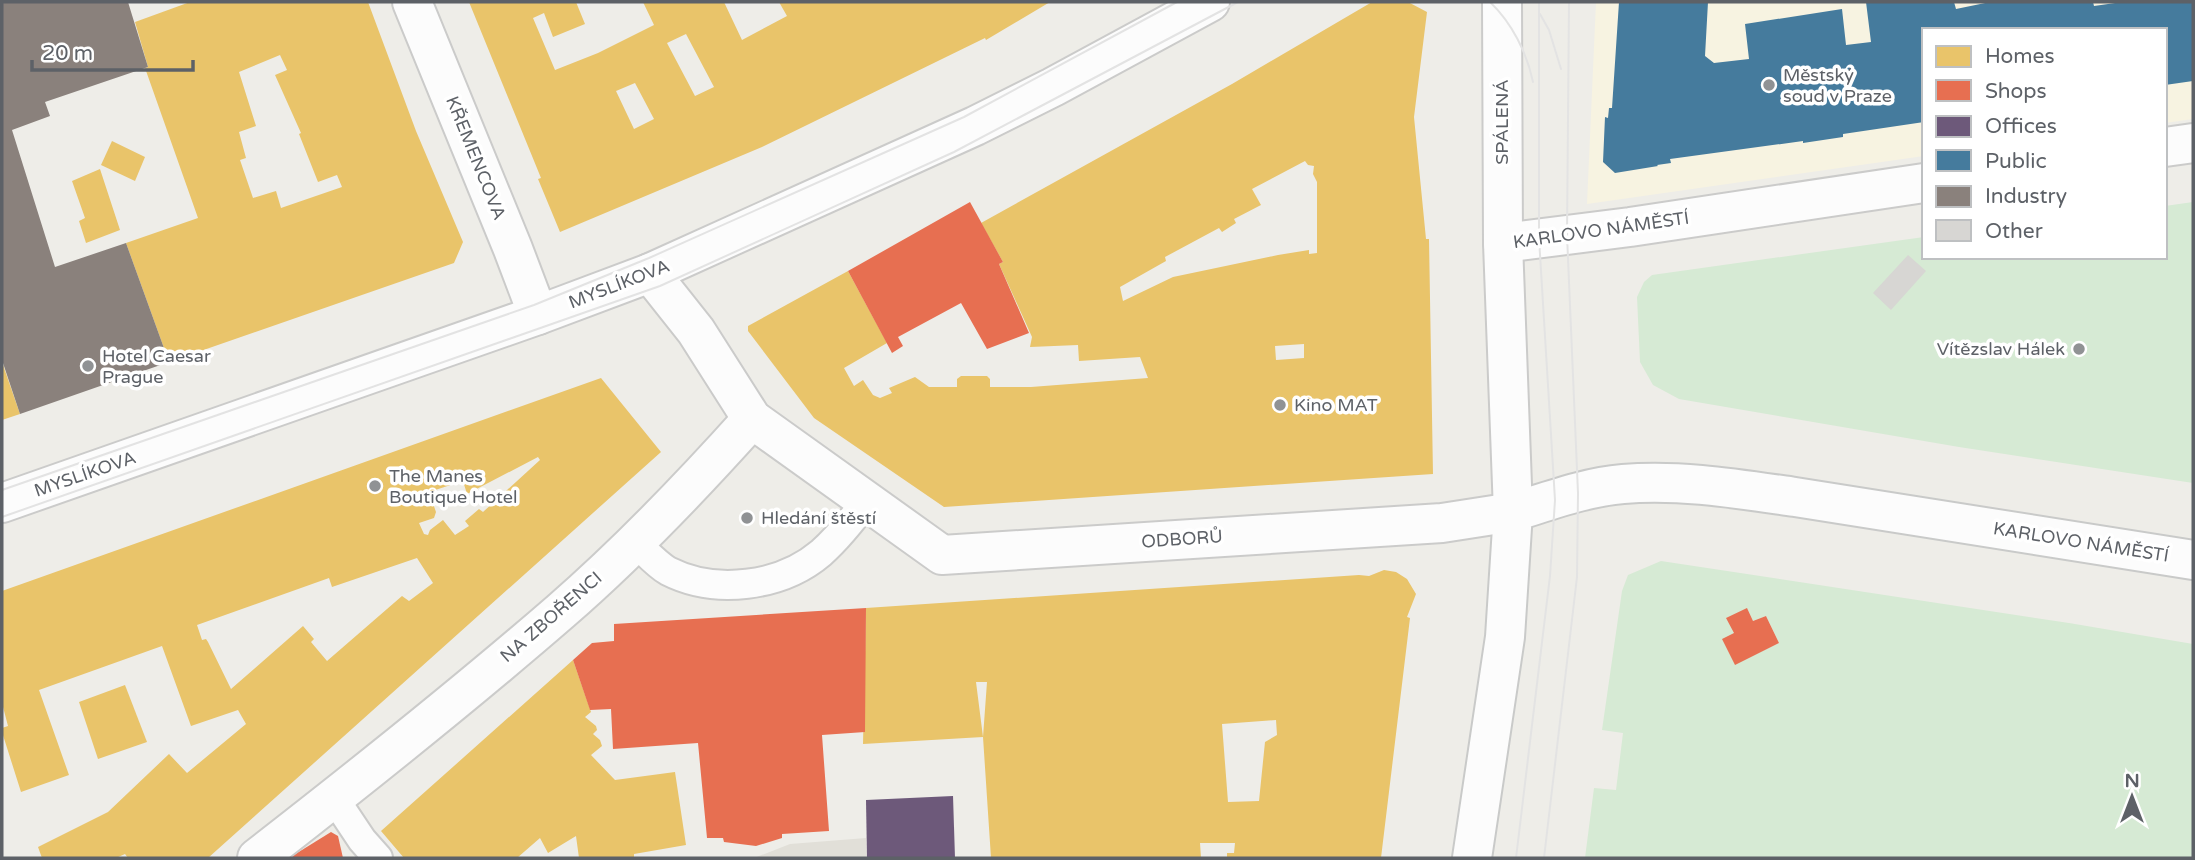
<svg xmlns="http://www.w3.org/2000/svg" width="2195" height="860" viewBox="0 0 2195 860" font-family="'Varela Round',sans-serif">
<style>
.commercial{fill:#f7f3e1}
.education{fill:#e1dfd8}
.green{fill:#d6ead4;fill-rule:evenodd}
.homes{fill:#e9c46a;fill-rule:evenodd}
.shops{fill:#e76f51}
.offices{fill:#6d597a}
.public{fill:#457b9d}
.industry{fill:#8a817c}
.building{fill:#d7d6d3}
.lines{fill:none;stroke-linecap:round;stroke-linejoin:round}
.service-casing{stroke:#cbcbca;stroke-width:32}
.minor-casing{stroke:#cbcbca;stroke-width:42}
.tertiary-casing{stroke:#cbcbca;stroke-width:42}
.secondary-casing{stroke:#c9cac9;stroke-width:42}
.service{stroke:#fcfcfc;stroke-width:28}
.minor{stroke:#fcfcfc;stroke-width:38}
.tertiary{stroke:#fcfcfc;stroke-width:38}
.secondary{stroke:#fcfcfc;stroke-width:38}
.tram{stroke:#e3e3e3;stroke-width:2}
.poi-dot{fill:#909294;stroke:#fff;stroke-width:2.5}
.labels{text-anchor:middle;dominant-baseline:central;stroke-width:7;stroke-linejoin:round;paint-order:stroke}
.poi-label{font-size:18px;fill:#5d6167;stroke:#fff;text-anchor:start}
.street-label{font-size:18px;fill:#5d6167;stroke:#fff}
</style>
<rect width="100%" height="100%" fill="#eeede8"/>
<!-- commercial -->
<path class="commercial" d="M 1596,2 L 2193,2 L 2193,119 L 2165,123 L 2165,30 L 1924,30 L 1924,156 L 1587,204 Z"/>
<!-- education -->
<path class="education" d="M 866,838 L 867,858 L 754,858 L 790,844 Z"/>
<!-- green -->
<g class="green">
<path d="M 2193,202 L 2193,483 L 1959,447 L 1679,399 L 1653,385 L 1640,362 L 1637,297 L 1644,282 L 1652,275 L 1924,237 L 1924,257 L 2165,257 L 2165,206 Z"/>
<path d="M 1661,561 L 2069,623 L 2193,644 L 2193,858 L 1585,858 L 1594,788 L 1616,790 L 1623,733 L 1602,730 L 1622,591 L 1628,575 ZM 1747,609 L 1753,621 L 1766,616 L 1779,643 L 1735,664 L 1734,633 L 1727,618 Z"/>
</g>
<!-- homes -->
<g class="homes">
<path d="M 190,2 L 368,2 L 416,131 L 463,242 L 454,263 L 169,362 L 126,243 L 198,218 L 145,68 L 148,67 L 135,22 ZM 280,55 L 287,70 L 275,75 L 301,133 L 299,134 L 318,182 L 337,175 L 342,187 L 281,208 L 276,191 L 253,198 L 240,160 L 246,158 L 239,132 L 256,126 L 239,72 Z"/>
<path d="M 469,2 L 576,2 L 585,24 L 553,37 L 544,13 L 533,18 L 555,70 L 598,53 L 654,25 L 643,2 L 724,2 L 742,40 L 787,16 L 779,2 L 1050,2 L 986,40 L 985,38 L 762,147 L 560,232 L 538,179 L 541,178 ZM 686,34 L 714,87 L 695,96 L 667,43 ZM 635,83 L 654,119 L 634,129 L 616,91 Z"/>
<path d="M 1372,2 L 1408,2 L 1427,12 L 1414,117 L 1426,239 L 1429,239 L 1433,474 L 944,507 L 814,418 L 748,331 L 748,326 L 848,271 L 887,343 L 844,368 L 854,386 L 863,380 L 873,395 L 880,398 L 892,393 L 889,388 L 915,377 L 929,387 L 957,387 L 957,379 L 961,376 L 987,376 L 990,379 L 990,387 L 1031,387 L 1148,378 L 1140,357 L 1079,361 L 1078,345 L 1030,347 L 1032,337 L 999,264 L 1003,262 L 981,223 L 1232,84 ZM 1305,161 L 1308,165 L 1314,166 L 1313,174 L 1317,182 L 1317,253 L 1309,254 L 1309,250 L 1278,255 L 1173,277 L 1123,301 L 1120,287 L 1166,261 L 1165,257 L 1219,228 L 1222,232 L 1236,223 L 1234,219 L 1261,205 L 1252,189 ZM 1304,344 L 1304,358 L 1276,360 L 1275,346 Z"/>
<path d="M 112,141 L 145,157 L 135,181 L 101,165 Z"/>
<path d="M 100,169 L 120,230 L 86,243 L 79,221 L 85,218 L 72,181 Z"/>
<path d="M 2,362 L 20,414 L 2,420 Z"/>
<path d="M 601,378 L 661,452 L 208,858 L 128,858 L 125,854 L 116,858 L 42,858 L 38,847 L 108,812 L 169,754 L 187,773 L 246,724 L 238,710 L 191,726 L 162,646 L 39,690 L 69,775 L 21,792 L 2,732 L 2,728 L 8,726 L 2,703 L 2,591 ZM 538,457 L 540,460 L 483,512 L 479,509 L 465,521 L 469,526 L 455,535 L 443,520 L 430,530 L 428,535 L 424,534 L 419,523 L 434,518 L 436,512 L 429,492 L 463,481 L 467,494 ZM 417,558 L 433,583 L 409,601 L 402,596 L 327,661 L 311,642 L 314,639 L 303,626 L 231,689 L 208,642 L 206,639 L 202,640 L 197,625 L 329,578 L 332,587 Z"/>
<path d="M 1384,570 L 1396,572 L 1407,579 L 1416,594 L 1407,617 L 1410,618 L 1381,858 L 1227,858 L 1227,853 L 1234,853 L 1235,843 L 1200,843 L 1201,858 L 991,858 L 983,737 L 863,744 L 866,608 L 1359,575 L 1369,576 ZM 976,682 L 987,682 L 983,737 ZM 1276,720 L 1277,735 L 1265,742 L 1259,801 L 1228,802 L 1222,724 Z"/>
<path d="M 573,660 L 591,712 L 585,717 L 596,726 L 597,730 L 593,734 L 600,740 L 602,746 L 591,755 L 615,780 L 675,772 L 686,845 L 634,854 L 634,858 L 579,858 L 576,836 L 548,853 L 540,838 L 517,858 L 404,858 L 381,831 Z"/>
<path d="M 125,685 L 147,742 L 98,759 L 79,702 Z"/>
</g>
<!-- shops -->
<g class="shops">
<path d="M 970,202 L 1003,262 L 999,264 L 1029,333 L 987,349 L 961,303 L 898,337 L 903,346 L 892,353 L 848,271 Z"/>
<path d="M 866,608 L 865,732 L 822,735 L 829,831 L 782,834 L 782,838 L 756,846 L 724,842 L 723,838 L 707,838 L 698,743 L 613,749 L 611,709 L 590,710 L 573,660 L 592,643 L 614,641 L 614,624 Z"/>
<path d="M 1747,608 L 1753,621 L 1766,616 L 1779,643 L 1735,665 L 1722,639 L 1734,633 L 1726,618 Z"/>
<path d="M 331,832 L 338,836 L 343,858 L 289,858 Z"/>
</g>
<!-- offices -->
<path class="offices" d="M 953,796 L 955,858 L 867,858 L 866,800 Z"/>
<!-- public -->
<path class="public" d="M 1619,2 L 1708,2 L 1705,56 L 1714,63 L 1749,59 L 1745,24 L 1842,9 L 1846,45 L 1871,42 L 1866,2 L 1954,2 L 1956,9 L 1990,2 L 2093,2 L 2094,6 L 2122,2 L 2193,2 L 2193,81 L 2165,85 L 2165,30 L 1924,30 L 1924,122 L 1843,134 L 1843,137 L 1803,143 L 1803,141 L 1670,159 L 1671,163 L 1657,165 L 1658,166 L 1615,173 L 1603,162 L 1605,117 L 1608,118 L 1609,108 L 1612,108 Z"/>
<!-- industry -->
<path class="industry" d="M 2,2 L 128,2 L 148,67 L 45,102 L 50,116 L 12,130 L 55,267 L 126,243 L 169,362 L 20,414 L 2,360 Z"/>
<!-- building -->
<path class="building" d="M 1908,255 L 1926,271 L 1891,310 L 1873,293 Z"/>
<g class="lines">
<defs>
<g id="service">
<path d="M 635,542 C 645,551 656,564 668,571 C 715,595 781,587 821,553 C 839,537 853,519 867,500"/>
<path d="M 334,798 L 362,840 L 378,858"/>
</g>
<g id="minor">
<path d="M 412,2 L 513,249 L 538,315"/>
<path d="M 1502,2 L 1503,243 L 1513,512"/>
<path d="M 2165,147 L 2193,143"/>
<path d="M 1503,243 L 1630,227 L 1924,183"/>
<path d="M 650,273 L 975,126 L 1053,87 L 1210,2"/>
<path d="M 257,858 C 360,778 463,696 561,611 C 629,552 692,486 752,419"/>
</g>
<path id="tertiary" d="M 2,503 L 538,315 L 650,273 L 696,331 L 752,419 L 942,555 L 1442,523 L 1513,512"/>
<path id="secondary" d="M 1472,858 L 1505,637 L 1513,512 C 1549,501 1586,487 1623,484 C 1680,479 1739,489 1795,497 L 2193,560"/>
</defs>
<!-- service casing -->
<use href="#service" class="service-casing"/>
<!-- minor casing -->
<use href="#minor" class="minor-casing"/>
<!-- tertiary casing -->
<use href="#tertiary" class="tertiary-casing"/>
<!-- secondary casing -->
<use href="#secondary" class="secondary-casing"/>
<!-- service -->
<use href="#service" class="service"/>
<!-- minor -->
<use href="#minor" class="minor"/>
<!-- tertiary -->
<use href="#tertiary" class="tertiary"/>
<!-- secondary -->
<use href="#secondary" class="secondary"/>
<!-- tram -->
<g class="tram">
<path d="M 1490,2 C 1512,23 1527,53 1533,82"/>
<path d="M 1540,14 L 1549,30 L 1561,69"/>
<path d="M 2,490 L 534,305 L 649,258 L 964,117 L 1177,2"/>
<path d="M 2,517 L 660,286 L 954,152 L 1238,2"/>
<path d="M 1516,858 L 1550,576 L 1555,500 L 1539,238 L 1539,2"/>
<path d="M 1544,858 L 1577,577 L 1578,493 L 1567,235 L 1569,2"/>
</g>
</g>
<!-- markers -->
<g class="poi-dot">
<circle cx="1769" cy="85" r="7"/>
<circle cx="2079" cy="349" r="7"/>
<circle cx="88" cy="366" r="7"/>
<circle cx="1280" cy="405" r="7"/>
<circle cx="375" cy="486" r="7"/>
<circle cx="747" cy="518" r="7"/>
</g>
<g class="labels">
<!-- poi labels -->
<g class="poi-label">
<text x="1783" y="75">Městský<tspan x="1783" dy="21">soud v Praze</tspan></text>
<text x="2065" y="349" text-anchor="end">Vítězslav Hálek</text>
<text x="102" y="356">Hotel Caesar<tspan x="102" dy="21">Prague</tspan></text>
<text x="1294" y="405">Kino MAT</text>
<text x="389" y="476">The Manes<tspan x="389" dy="21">Boutique Hotel</tspan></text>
<text x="761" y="518">Hledání štěstí</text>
</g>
<!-- street labels -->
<g class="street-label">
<text transform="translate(1502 122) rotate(-90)">SPÁLENÁ</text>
<text transform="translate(476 158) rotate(68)">KŘEMENCOVA</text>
<text transform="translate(1601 230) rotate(-8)">KARLOVO NÁMĚSTÍ</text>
<text transform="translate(619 284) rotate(-21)">MYSLÍKOVA</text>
<text transform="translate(85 474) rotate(-19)">MYSLÍKOVA</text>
<text transform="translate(1182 539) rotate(-4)">ODBORŮ</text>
<text transform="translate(2081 542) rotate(9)">KARLOVO NÁMĚSTÍ</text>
<text transform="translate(551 617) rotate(-41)">NA ZBOŘENCI</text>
</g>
</g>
<!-- border -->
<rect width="2195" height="860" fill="none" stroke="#5d6167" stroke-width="7"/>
<!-- legend -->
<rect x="1922" y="28" width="245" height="231" fill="#ffffff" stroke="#bec0c2" stroke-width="2"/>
<rect x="1936" y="46" width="35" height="21" fill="#e9c46a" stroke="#bec0c2" stroke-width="2"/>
<text x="1985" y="63" font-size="21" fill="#5d6167">Homes</text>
<rect x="1936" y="80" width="35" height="21" fill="#e76f51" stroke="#bec0c2" stroke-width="2"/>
<text x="1985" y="98" font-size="21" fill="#5d6167">Shops</text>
<rect x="1936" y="116" width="35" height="21" fill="#6d597a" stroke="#bec0c2" stroke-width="2"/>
<text x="1985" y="133" font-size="21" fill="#5d6167">Offices</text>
<rect x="1936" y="150" width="35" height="21" fill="#457b9d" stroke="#bec0c2" stroke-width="2"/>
<text x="1985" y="168" font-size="21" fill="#5d6167">Public</text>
<rect x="1936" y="186" width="35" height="21" fill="#8a817c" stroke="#bec0c2" stroke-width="2"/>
<text x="1985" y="203" font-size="21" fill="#5d6167">Industry</text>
<rect x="1936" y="220" width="35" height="21" fill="#d7d6d3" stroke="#bec0c2" stroke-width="2"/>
<text x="1985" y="238" font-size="21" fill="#5d6167">Other</text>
<!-- north arrow -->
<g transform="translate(2132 797)" stroke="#ffffff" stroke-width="5" paint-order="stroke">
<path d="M0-5L12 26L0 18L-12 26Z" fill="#5d6167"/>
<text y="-10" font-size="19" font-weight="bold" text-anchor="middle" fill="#5d6167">N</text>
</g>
<!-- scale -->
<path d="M32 60v10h161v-10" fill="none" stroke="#5d6167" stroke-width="3.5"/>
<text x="42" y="60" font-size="21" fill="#5d6167" stroke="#ffffff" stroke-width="5" paint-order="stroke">20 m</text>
</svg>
